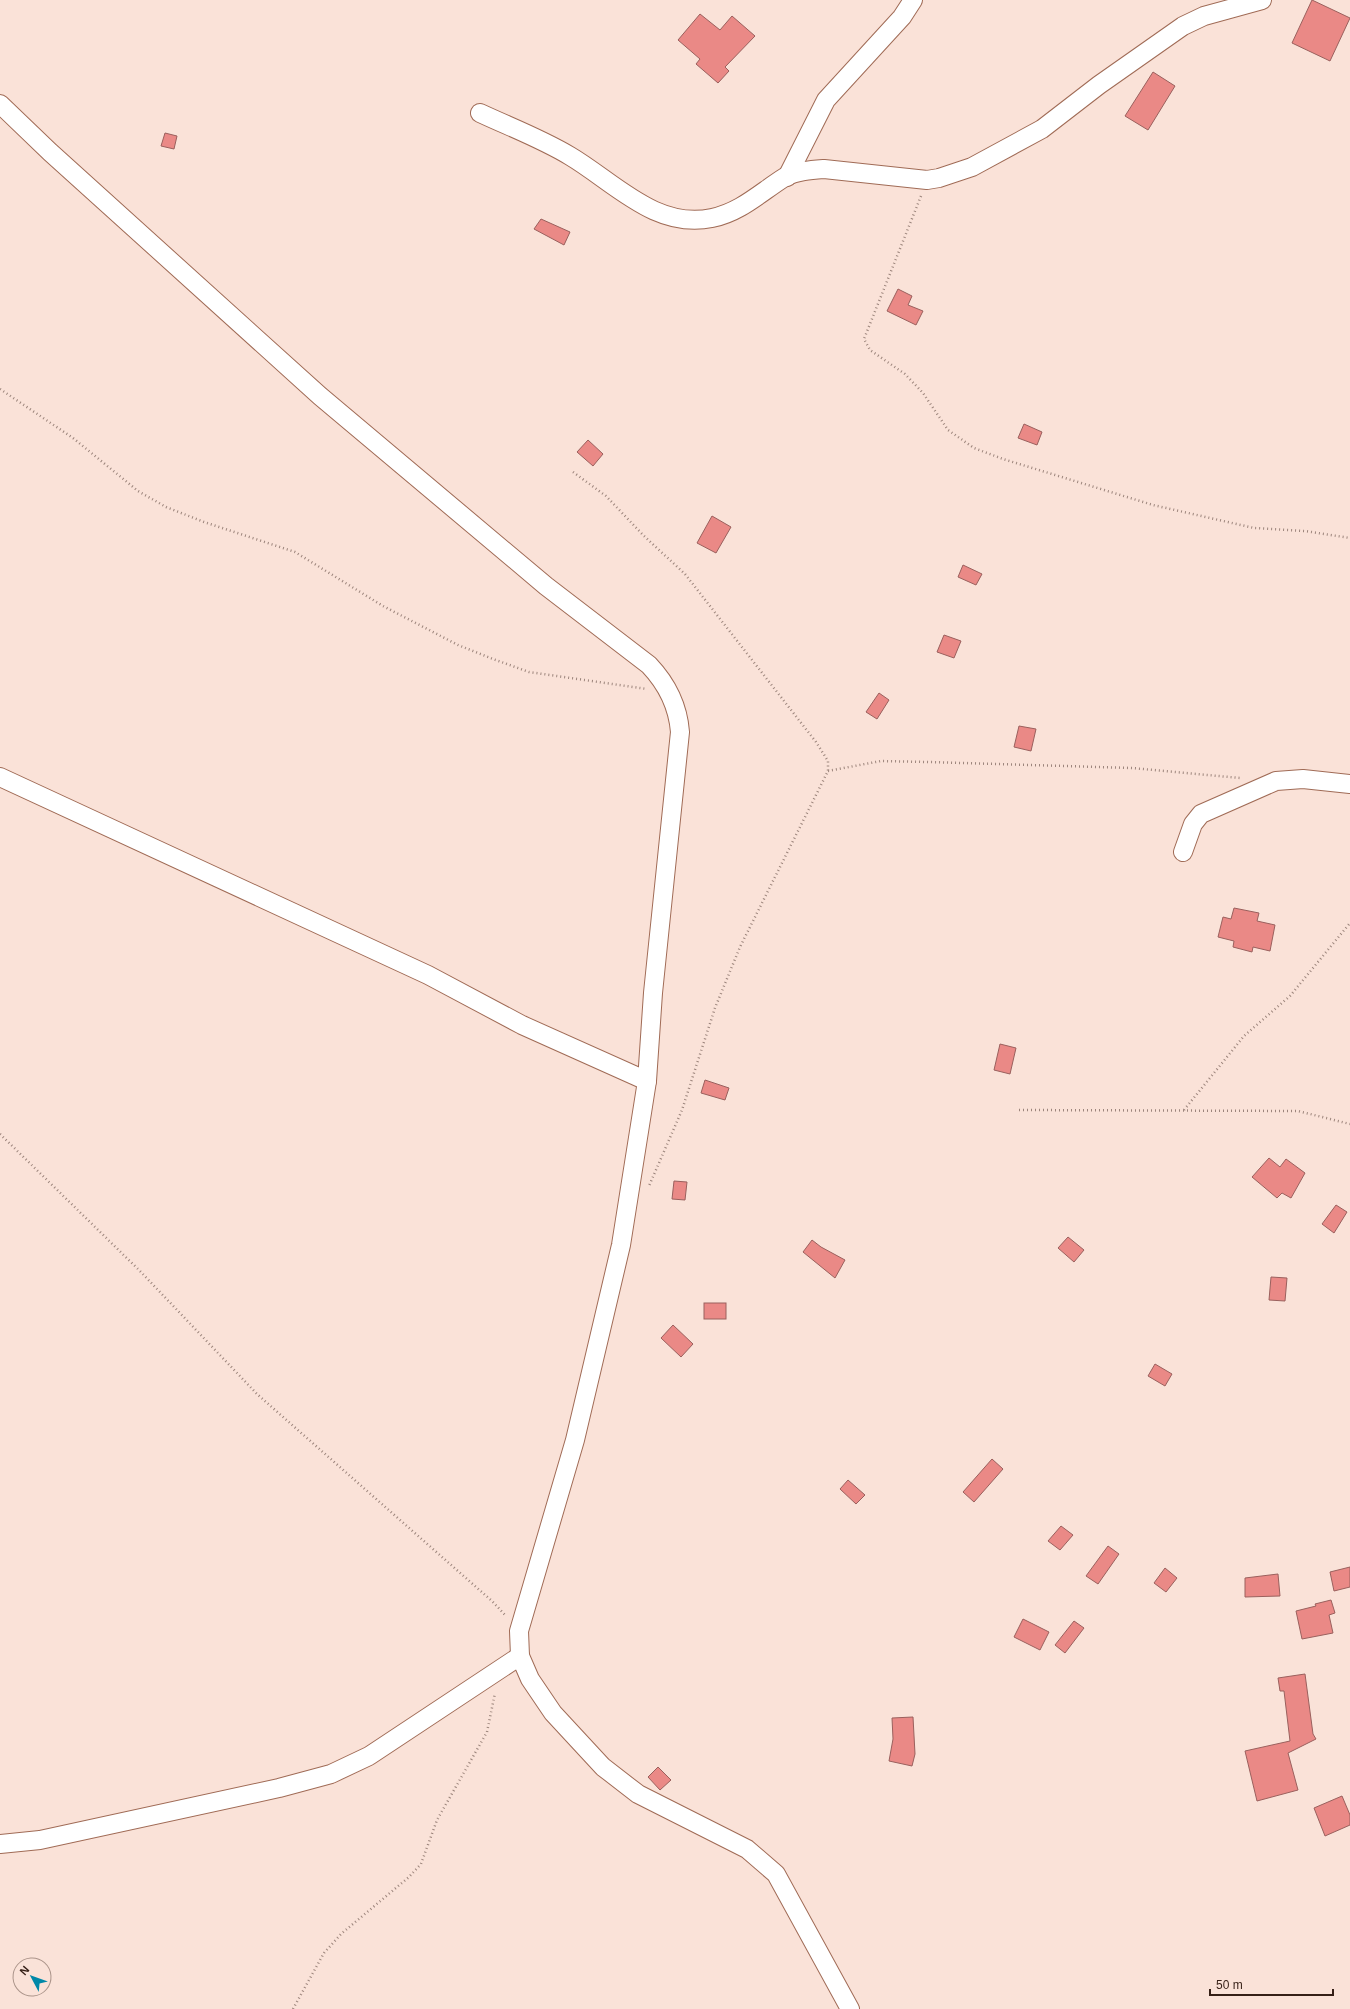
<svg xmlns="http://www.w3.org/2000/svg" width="1350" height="2009" viewBox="0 0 1350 2009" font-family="Arial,sans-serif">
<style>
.building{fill:#ea8986;stroke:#9a605d}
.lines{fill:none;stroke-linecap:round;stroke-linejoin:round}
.minor-casing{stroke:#a06b56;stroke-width:20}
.path{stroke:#9c857c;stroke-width:2.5;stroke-dasharray:1 3;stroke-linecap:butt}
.minor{stroke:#fff;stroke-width:18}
</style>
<rect width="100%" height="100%" fill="#fae2d8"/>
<!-- building -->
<g class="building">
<path d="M 1312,0 L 1350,18 L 1330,61 L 1292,43 Z"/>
<path d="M 700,14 L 720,30 L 732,16 L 755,36 L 725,67 L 729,71 L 718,83 L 696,64 L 700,59 L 678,40 Z"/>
<path d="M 1153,72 L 1175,86 L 1148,130 L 1125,116 Z"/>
<path d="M 165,133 L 177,136 L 174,149 L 161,146 Z"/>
<path d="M 541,219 L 570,232 L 564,245 L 534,229 Z"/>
<path d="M 898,289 L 912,296 L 908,305 L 923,311 L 916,325 L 887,311 Z"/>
<path d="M 1024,424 L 1042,432 L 1037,445 L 1018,438 Z"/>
<path d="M 588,440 L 603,454 L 593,466 L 577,452 Z"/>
<path d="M 712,516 L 731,527 L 716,553 L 697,543 Z"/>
<path d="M 963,565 L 982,574 L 976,585 L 958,577 Z"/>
<path d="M 944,635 L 961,641 L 954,658 L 937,652 Z"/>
<path d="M 879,693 L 889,700 L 877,719 L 866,712 Z"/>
<path d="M 1019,726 L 1036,729 L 1031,751 L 1014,747 Z"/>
<path d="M 1234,908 L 1259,913 L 1257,921 L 1275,925 L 1270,951 L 1253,947 L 1252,952 L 1233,947 L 1234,941 L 1218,937 L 1223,917 L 1231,919 Z"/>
<path d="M 1000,1044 L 1016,1048 L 1010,1074 L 994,1070 Z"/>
<path d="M 705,1080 L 729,1088 L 725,1100 L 701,1093 Z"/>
<path d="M 1269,1158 L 1280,1167 L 1286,1159 L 1305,1173 L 1291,1198 L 1282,1193 L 1277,1198 L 1252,1177 Z"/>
<path d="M 674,1181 L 687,1182 L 685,1200 L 672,1199 Z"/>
<path d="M 1336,1205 L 1347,1212 L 1334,1233 L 1322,1224 Z"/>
<path d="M 1068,1237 L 1084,1250 L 1074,1262 L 1058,1248 Z"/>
<path d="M 812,1240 L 821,1247 L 845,1260 L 835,1278 L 803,1252 Z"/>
<path d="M 1271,1277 L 1287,1278 L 1285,1301 L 1269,1300 Z"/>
<rect x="704" y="1303" width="22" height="16"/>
<path d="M 673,1325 L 693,1344 L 681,1357 L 661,1338 Z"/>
<path d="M 1155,1364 L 1172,1374 L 1165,1386 L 1148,1376 Z"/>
<path d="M 992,1459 L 1003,1469 L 974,1502 L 963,1492 Z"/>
<path d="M 848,1480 L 865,1495 L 856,1504 L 840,1489 Z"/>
<path d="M 1061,1526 L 1073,1535 L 1060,1550 L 1048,1541 Z"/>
<path d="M 1108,1546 L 1119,1554 L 1098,1584 L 1086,1576 Z"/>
<path d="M 1350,1567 L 1350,1587 L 1334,1591 L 1330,1572 Z"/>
<path d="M 1165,1568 L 1177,1578 L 1166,1592 L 1154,1583 Z"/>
<path d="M 1278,1574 L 1280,1596 L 1245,1597 L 1245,1578 Z"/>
<path d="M 1331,1600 L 1335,1613 L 1329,1615 L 1333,1633 L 1302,1639 L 1296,1611 L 1316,1606 L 1315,1604 Z"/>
<path d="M 1023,1619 L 1049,1632 L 1040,1650 L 1014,1637 Z"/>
<path d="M 1074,1621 L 1084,1628 L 1065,1653 L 1055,1645 Z"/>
<path d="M 1305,1674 L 1313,1734 L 1316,1739 L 1288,1753 L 1298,1790 L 1257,1801 L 1245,1751 L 1290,1741 L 1284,1691 L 1280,1691 L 1278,1678 Z"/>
<path d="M 913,1717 L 915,1754 L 912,1766 L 889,1761 L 893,1739 L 892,1718 Z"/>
<path d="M 658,1767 L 671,1780 L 660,1790 L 648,1777 Z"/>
<path d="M 1342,1796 L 1350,1815 L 1350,1825 L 1325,1836 L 1314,1808 Z"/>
</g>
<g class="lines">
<defs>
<g id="minor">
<path d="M 0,104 L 50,152 L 320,396 L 546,586 L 649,665 C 667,684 678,706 680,732 L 653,993 L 647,1081 L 621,1245 L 575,1440 L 519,1631 L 520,1656 L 530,1679 L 553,1713 L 603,1767 L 638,1794 L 747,1849 L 776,1874 L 850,2009"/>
<path d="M 480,113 C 510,127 542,139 570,156 C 614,182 656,230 712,218 C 741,212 761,192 785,177 C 797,171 811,170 824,169 L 927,180 L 939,178 L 972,167 L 1042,129 L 1099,85 L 1183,26 L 1204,16 L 1262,0"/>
<path d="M 787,177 L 826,100 L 902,17 L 913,0"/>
<path d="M 0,777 L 428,975 L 522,1025 L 647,1081"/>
<path d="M 1183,852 L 1193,824 L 1201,814 L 1276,781 L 1303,779 L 1350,784"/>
<path d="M 0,1844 L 40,1840 L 279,1788 L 331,1774 L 369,1756 L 520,1656"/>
</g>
</defs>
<!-- minor casing -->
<use href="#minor" class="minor-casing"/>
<!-- path -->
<g class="path">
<path d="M 921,196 L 864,339 L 870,350 L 905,374 L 923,393 L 948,430 L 974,448 L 1003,459 L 1153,505 L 1254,528 L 1305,531 L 1350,538"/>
<path d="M 0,389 L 73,438 L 138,491 L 166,507 L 204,522 L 295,552 L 383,606 L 458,645 L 493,659 L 529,672 L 647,689"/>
<path d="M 573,472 L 606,496 L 644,536 L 685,574 L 816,742 L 828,761 L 828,771 L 740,947 L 715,1008 L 682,1110 L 649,1186"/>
<path d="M 828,771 L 881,761 L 929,762 L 1132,768 L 1240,778"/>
<path d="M 1019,1110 L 1298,1111 L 1350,1124"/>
<path d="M 1184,1110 L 1244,1036 L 1290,996 L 1350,923"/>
<path d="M 0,1134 L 139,1270 L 257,1394 L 492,1601 L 506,1616"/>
<path d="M 293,2009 L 324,1953 L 341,1934 L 409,1877 L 421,1864 L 437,1820 L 487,1732 L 495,1693"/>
</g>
<!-- minor -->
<use href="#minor" class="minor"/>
</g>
<!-- north arrow -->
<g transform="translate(32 1977) rotate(311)"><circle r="19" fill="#fae2d8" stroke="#ab948a"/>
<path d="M0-3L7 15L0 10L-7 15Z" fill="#0088a8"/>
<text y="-6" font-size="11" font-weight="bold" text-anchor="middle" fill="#351f16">N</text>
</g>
<!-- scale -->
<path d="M1210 1989v6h123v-6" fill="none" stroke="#351f16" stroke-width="2"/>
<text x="1216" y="1989" font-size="12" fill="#351f16" stroke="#fae2d8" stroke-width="3" paint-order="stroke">50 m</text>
</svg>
